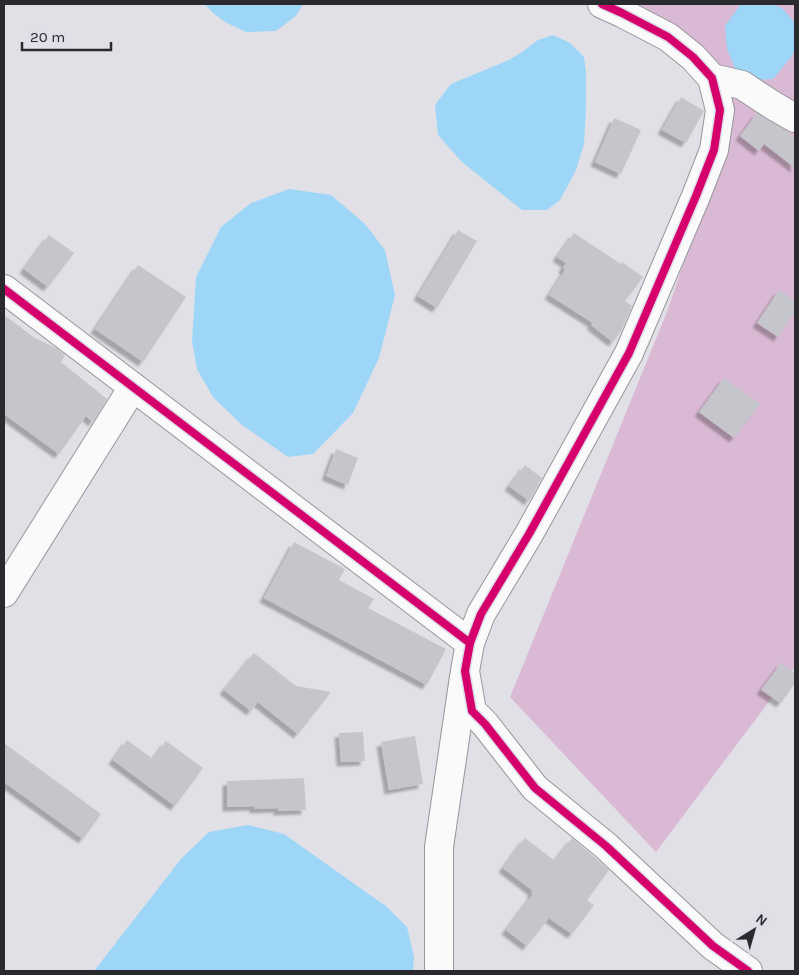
<svg xmlns="http://www.w3.org/2000/svg" width="799" height="975" viewBox="0 0 799 975" font-family="Karla,sans-serif">
<style>
.green{fill:#dab9d4}
.water{fill:#9ed6f8}
.building{fill:#c5c6cb;filter:url(#shadow)}
.lines{fill:none;stroke-linecap:round;stroke-linejoin:round}
.street-casing{stroke:#96969b;stroke-width:30}
.secondary-casing{stroke:#96969b;stroke-width:30}
.street{stroke:#fafafb;stroke-width:28}
.secondary{stroke:#fafafb;stroke-width:28}
.cycleway-casing{stroke:#dddde9;stroke-width:11}
.cycleway{stroke:#d6006c;stroke-width:8}
</style>
<defs>
<filter id="shadow"><feDropShadow dx="-4.5" dy="4.5" stdDeviation="1" flood-color="#0004"/></filter>
</defs>
<rect width="100%" height="100%" fill="#e0e0e6"/>
<!-- green -->
<path class="green" d="M 637,4 L 795,4 L 795,667 L 656,852 L 510,697 L 667,312 L 733,117 L 706,50 Z"/>
<!-- water -->
<g class="water">
<path d="M 205,4 L 303,4 L 296,16 L 276,31 L 246,32 L 225,22 L 212,12 Z"/>
<path d="M 741,4 L 773,4 L 783,9 L 794,22 L 795,26 L 795,49 L 792,56 L 773,79 L 756,80 L 739,78 L 727,49 L 725,26 Z"/>
<path d="M 553,35 L 570,43 L 584,57 L 586,72 L 586,108 L 584,144 L 576,170 L 560,200 L 547,210 L 522,210 L 462,162 L 438,135 L 435,105 L 451,84 L 509,60 L 522,52 L 538,40 Z"/>
<path d="M 289,189 L 331,195 L 365,224 L 385,250 L 395,295 L 379,358 L 353,413 L 313,454 L 288,457 L 242,425 L 213,397 L 197,369 L 192,341 L 196,277 L 221,227 L 251,203 Z"/>
<path d="M 248,825 L 284,834 L 387,907 L 407,927 L 414,957 L 413,971 L 94,971 L 181,859 L 209,832 Z"/>
</g>
<!-- building -->
<g class="building">
<path d="M 681,97 L 704,111 L 686,143 L 662,130 Z"/>
<path d="M 757,113 L 788,132 L 795,138 L 795,168 L 764,144 L 759,151 L 740,136 Z"/>
<path d="M 614,118 L 641,130 L 621,174 L 595,162 Z"/>
<path d="M 458,230 L 477,241 L 437,308 L 418,296 Z"/>
<path d="M 574,233 L 621,264 L 622,262 L 643,277 L 625,301 L 632,306 L 621,331 L 613,342 L 591,325 L 593,323 L 549,295 L 565,270 L 563,268 L 566,263 L 557,257 Z"/>
<path d="M 49,235 L 74,253 L 48,287 L 24,269 Z"/>
<path d="M 138,265 L 186,297 L 143,362 L 95,329 Z"/>
<path d="M 779,290 L 795,301 L 795,312 L 778,337 L 757,323 Z"/>
<path d="M 4,315 L 35,338 L 56,348 L 65,355 L 61,362 L 107,399 L 93,422 L 86,416 L 59,454 L 4,414 Z"/>
<path d="M 724,378 L 760,404 L 734,438 L 699,412 Z"/>
<path d="M 336,449 L 358,458 L 348,485 L 326,476 Z"/>
<path d="M 525,465 L 542,478 L 529,501 L 509,486 Z"/>
<path d="M 294,542 L 345,569 L 339,580 L 374,599 L 368,608 L 446,649 L 427,685 L 264,598 Z"/>
<path d="M 254,653 L 296,686 L 331,692 L 298,734 L 258,702 L 251,711 L 224,690 Z"/>
<path d="M 781,663 L 795,673 L 795,683 L 781,703 L 761,690 Z"/>
<path d="M 363,732 L 365,761 L 341,762 L 339,733 Z"/>
<path d="M 415,736 L 423,784 L 389,790 L 381,742 Z"/>
<path d="M 127,740 L 153,759 L 166,741 L 203,768 L 175,806 L 113,760 Z"/>
<path d="M 4,743 L 101,814 L 83,839 L 4,782 Z"/>
<path d="M 304,778 L 306,810 L 278,811 L 278,808 L 254,809 L 254,806 L 227,807 L 227,781 Z"/>
<path d="M 525,838 L 555,861 L 572,838 L 609,870 L 587,900 L 594,905 L 572,934 L 549,918 L 527,946 L 506,930 L 533,894 L 531,893 L 533,891 L 503,868 Z"/>
</g>
<g class="lines">
<defs>
<g id="street">
<path d="M 712,78 L 742,85 L 774,106 L 795,118"/>
<path d="M 4,289 L 470,643"/>
<path d="M 4,593 L 133,387"/>
<path d="M 439,971 L 439,847 L 464,677"/>
</g>
<path id="secondary" d="M 602,4 L 622,13 L 668,37 L 693,57 L 712,78 L 720,110 L 714,150 L 696,196 L 629,353 L 529,534 L 481,614 L 470,643 L 465,671 L 472,711 L 485,724 L 535,788 L 606,846 L 713,946 L 748,971"/>
</defs>
<!-- street casing -->
<use href="#street" class="street-casing"/>
<!-- secondary casing -->
<use href="#secondary" class="secondary-casing"/>
<!-- street -->
<use href="#street" class="street"/>
<!-- secondary -->
<use href="#secondary" class="secondary"/>
<defs>
<g id="cycleway">
<path d="M 602,4 L 622,13 L 668,37 L 693,57 L 712,78 L 720,110 L 714,150 L 696,196 L 629,353 L 529,534 L 481,614 L 470,643 L 465,671 L 472,711 L 485,724 L 535,788 L 606,846 L 713,946 L 748,971"/>
<path d="M 4,289 L 470,643"/>
</g>
</defs>
<!-- cycleway casing -->
<use href="#cycleway" class="cycleway-casing"/>
<!-- cycleway -->
<use href="#cycleway" class="cycleway"/>
</g>
<!-- border -->
<rect width="799" height="975" fill="none" stroke="#29292e" stroke-width="10"/>
<!-- north arrow -->
<g transform="translate(754 930) rotate(37)" stroke="#dddde9" stroke-width="4" paint-order="stroke">
<path d="M0-4L9 19L0 12L-9 19Z" fill="#29292e"/>
<text y="-8" font-size="14" font-weight="bold" text-anchor="middle" fill="#29292e">N</text>
</g>
<!-- scale -->
<path d="M22 42v8h89v-8" fill="none" stroke="#29292e" stroke-width="2.5"/>
<text x="30" y="42" font-size="15" fill="#29292e" stroke="#dddde9" stroke-width="4" paint-order="stroke">20 m</text>
</svg>
